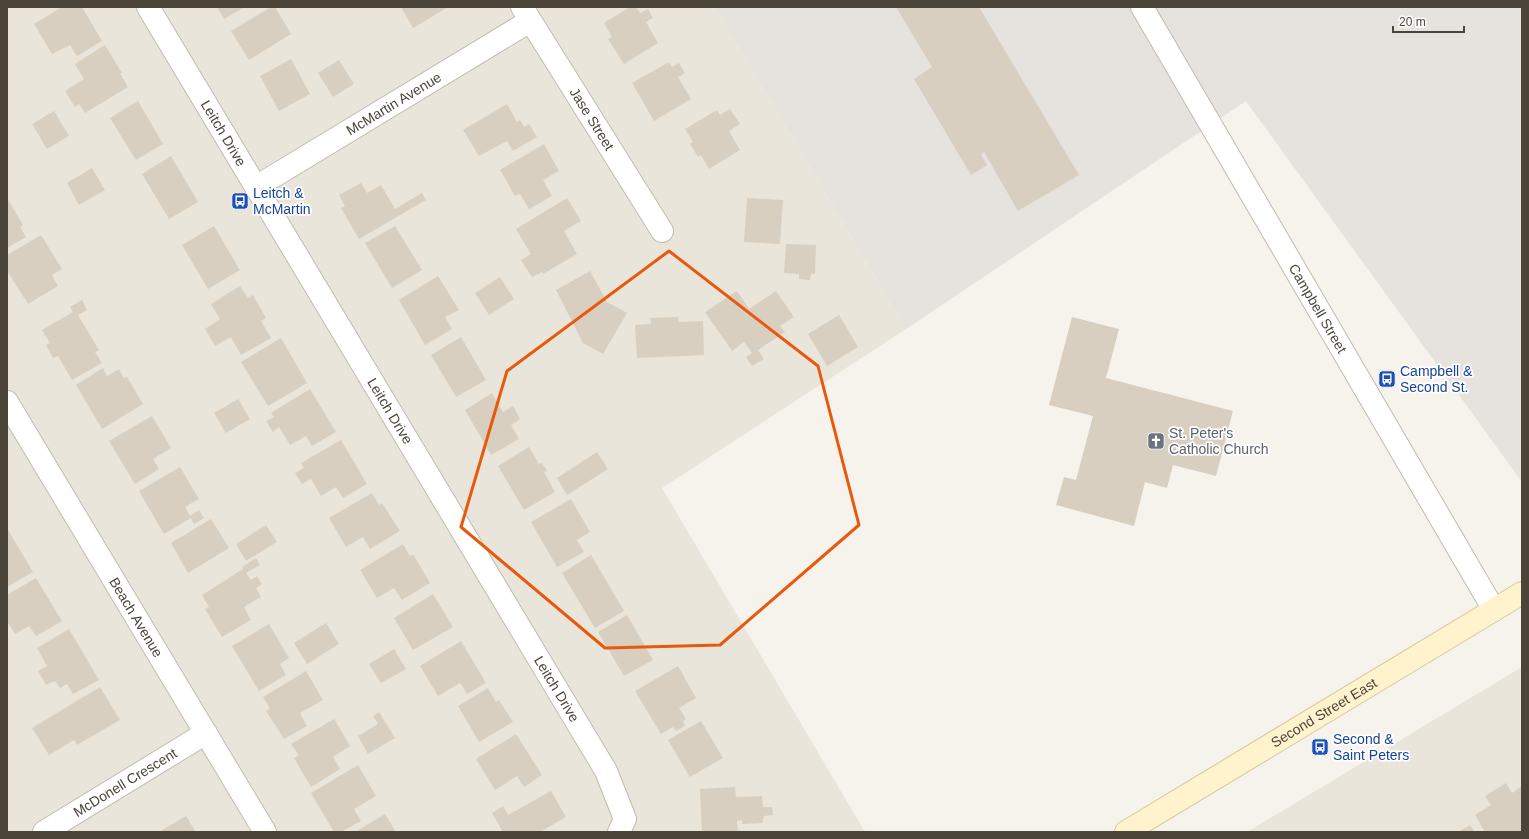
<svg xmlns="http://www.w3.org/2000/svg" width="1529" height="839" viewBox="0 0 1529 839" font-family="Arial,sans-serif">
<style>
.residential{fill:#eae5da}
.industrial{fill:#e6e2dd}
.building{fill:#d8cfc1}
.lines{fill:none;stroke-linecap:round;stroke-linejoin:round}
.street-casing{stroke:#c2bbae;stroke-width:24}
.secondary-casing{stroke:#d6c79b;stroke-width:24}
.street{stroke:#fff;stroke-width:22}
.secondary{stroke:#fff3cd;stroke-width:22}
.marked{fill:none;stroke:#e8590c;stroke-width:3;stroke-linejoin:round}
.labels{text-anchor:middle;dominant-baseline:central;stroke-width:3.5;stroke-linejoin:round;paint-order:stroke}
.street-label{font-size:14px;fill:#4b4439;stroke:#fff}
.transit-label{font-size:14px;fill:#164399;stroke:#fff;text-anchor:start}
.worship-label{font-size:14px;fill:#5b616d;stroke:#fff;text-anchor:start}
</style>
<rect width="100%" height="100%" fill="#f6f3ec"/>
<!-- residential -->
<g class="residential">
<path d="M 7,7 L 715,7 L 906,329 L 662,488 L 865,832 L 7,832 Z"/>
<path d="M 1522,667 L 1522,832 L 1247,832 Z"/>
</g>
<!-- industrial -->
<path class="industrial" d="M 715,7 L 1522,7 L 1522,482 L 1246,101 L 906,329 Z"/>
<!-- building -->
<g class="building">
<path d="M 62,7 L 82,7 L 102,41 L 77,56 L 70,45 L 52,54 L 34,24 Z"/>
<path d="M 217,7 L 245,7 L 224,19 Z"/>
<path d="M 271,7 L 275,7 L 291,34 L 249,60 L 231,31 Z"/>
<path d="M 401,7 L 448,7 L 413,28 Z"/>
<path d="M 630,7 L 636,7 L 640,13 L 648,9 L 653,18 L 646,22 L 658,43 L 624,64 L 608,39 L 612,37 L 604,23 Z"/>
<path d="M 896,7 L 979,7 L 1079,175 L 1018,211 L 984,152 L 981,155 L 987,165 L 971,175 L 914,79 L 932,67 Z"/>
<path d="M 105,45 L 122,73 L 120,73 L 128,87 L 85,113 L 79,104 L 75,107 L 65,91 L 84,79 L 75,64 Z"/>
<path d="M 291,59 L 310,94 L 279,111 L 260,76 Z"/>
<path d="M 339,60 L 354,84 L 333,97 L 318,73 Z"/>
<path d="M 669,62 L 672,67 L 679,63 L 685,73 L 678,77 L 691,99 L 654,121 L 632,83 Z"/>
<path d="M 138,101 L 163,144 L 136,160 L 110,118 Z"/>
<path d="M 507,104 L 517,122 L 520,120 L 524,127 L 529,124 L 537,137 L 513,151 L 507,141 L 479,156 L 463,130 Z"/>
<path d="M 730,109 L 740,124 L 729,131 L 740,150 L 709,169 L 701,155 L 698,157 L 690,144 L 693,142 L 685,129 L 717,110 L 720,115 Z"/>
<path d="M 54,111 L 69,136 L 47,149 L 32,124 Z"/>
<path d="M 544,144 L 559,171 L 543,180 L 552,196 L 529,209 L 520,194 L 515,196 L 500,170 Z"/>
<path d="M 171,156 L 198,202 L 169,219 L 142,174 Z"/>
<path d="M 92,168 L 105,190 L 79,205 L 67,183 Z"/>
<path d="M 361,183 L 367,193 L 381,185 L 395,209 L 422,193 L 426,200 L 359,239 L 341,208 L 345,206 L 339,195 Z"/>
<path d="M 7,198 L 23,225 L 20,227 L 26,237 L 7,248 Z"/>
<path d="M 567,198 L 581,221 L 564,231 L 577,254 L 543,274 L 542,272 L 532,277 L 521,260 L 531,254 L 516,229 Z"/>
<path d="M 747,198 L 783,200 L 780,244 L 744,242 Z"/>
<path d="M 214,226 L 240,270 L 208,289 L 182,245 Z"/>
<path d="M 395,226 L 422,270 L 392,288 L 365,243 Z"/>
<path d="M 41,235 L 62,269 L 52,275 L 58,286 L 28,304 L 7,271 L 7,255 Z"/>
<path d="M 786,244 L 816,245 L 815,274 L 811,274 L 810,280 L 799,279 L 799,274 L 784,273 Z"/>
<path d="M 590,271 L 607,302 L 627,313 L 603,354 L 583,343 L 556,290 Z"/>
<path d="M 438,276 L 459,310 L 445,317 L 452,329 L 425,345 L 399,300 Z"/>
<path d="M 500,277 L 514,299 L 489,315 L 475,293 Z"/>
<path d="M 240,286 L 248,298 L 253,295 L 266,318 L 261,321 L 271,338 L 241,355 L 231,337 L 215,346 L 205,329 L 220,319 L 211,304 Z"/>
<path d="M 737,291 L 749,309 L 776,291 L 794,317 L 780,326 L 785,332 L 758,350 L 764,359 L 752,366 L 746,357 L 752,353 L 744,342 L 732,351 L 705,312 Z"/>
<path d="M 82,300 L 87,310 L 78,315 L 99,350 L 95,352 L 102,363 L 72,380 L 58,356 L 53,358 L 46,345 L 50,343 L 42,330 L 73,312 L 70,307 Z"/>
<path d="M 839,315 L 858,347 L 827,366 L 808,334 Z"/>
<path d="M 678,317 L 679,322 L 703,321 L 704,355 L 637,358 L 635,325 L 651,324 L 650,318 Z"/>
<path d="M 1072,317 L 1119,329 L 1106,378 L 1233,411 L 1216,476 L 1173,465 L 1167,488 L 1145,482 L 1134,526 L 1056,505 L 1064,477 L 1076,480 L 1093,416 L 1049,405 Z"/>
<path d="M 461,337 L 486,380 L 456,397 L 431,355 Z"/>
<path d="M 281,338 L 307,383 L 268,406 L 241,362 Z"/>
<path d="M 103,368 L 107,376 L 119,369 L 124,378 L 127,377 L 143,404 L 102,429 L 76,385 Z"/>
<path d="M 310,389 L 336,432 L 312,446 L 306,436 L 290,445 L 279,427 L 273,432 L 266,421 L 274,417 L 271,413 Z"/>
<path d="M 492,393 L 503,412 L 513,406 L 520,419 L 511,425 L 519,439 L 491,455 L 465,410 Z"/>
<path d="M 238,399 L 250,419 L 226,433 L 214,413 Z"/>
<path d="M 152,416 L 171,448 L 153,459 L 159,469 L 135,484 L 109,441 Z"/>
<path d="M 341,440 L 367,484 L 343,498 L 336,487 L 321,496 L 311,479 L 302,484 L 295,473 L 304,468 L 301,463 Z"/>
<path d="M 529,447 L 539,464 L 542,463 L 547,471 L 544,472 L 555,492 L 524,510 L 498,466 Z"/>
<path d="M 597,452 L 608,469 L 567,495 L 557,478 Z"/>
<path d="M 180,467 L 199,499 L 185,507 L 190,516 L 199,510 L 204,518 L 194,524 L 191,518 L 164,534 L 139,491 Z"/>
<path d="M 372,493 L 379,505 L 382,503 L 400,531 L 370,549 L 363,537 L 346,547 L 329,518 Z"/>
<path d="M 571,499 L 590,532 L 577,540 L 584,552 L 557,567 L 531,522 Z"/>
<path d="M 211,519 L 229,548 L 188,573 L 171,543 Z"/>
<path d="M 266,525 L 277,542 L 246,561 L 236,544 Z"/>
<path d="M 7,528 L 33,572 L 7,587 Z"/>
<path d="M 403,544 L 410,556 L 413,554 L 430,583 L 402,600 L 394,588 L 377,598 L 360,570 Z"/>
<path d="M 591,555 L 624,611 L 595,628 L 562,573 Z"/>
<path d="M 256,558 L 260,565 L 246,573 L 251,580 L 257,576 L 262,584 L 256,588 L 261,597 L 244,607 L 251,620 L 222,637 L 205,609 L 209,607 L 202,595 L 243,569 L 242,567 Z"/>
<path d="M 36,578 L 62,621 L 36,636 L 29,626 L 15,634 L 7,621 L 7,595 Z"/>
<path d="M 433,594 L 453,627 L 413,650 L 394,618 Z"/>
<path d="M 627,615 L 653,660 L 624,676 L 598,632 Z"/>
<path d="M 326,623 L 339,644 L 307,664 L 294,643 Z"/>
<path d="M 269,624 L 289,658 L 280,664 L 286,675 L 259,691 L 232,646 Z"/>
<path d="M 69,629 L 99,680 L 73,694 L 67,684 L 60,688 L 55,681 L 46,685 L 38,671 L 47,666 L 37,648 Z"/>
<path d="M 461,641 L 486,683 L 467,694 L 460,683 L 438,696 L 420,666 Z"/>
<path d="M 394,649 L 406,669 L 381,683 L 369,664 Z"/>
<path d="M 678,666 L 696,698 L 679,708 L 686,719 L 683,721 L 685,726 L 676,731 L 673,727 L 661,734 L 635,691 Z"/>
<path d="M 306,671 L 323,700 L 300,713 L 307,726 L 284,739 L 266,711 L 270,708 L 263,697 Z"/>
<path d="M 100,687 L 120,720 L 77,745 L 74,740 L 49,755 L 32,728 Z"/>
<path d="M 488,688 L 496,702 L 499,700 L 513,722 L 479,742 L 458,706 Z"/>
<path d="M 379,712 L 395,738 L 368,754 L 358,736 L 378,724 L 373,716 Z"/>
<path d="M 334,719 L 350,746 L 333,757 L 340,769 L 311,787 L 294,758 L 299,755 L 291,744 Z"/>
<path d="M 701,721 L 723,758 L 690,777 L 668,740 Z"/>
<path d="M 516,734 L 542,775 L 524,787 L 517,776 L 495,790 L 476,759 Z"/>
<path d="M 358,765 L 376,796 L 354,809 L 361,821 L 341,832 L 334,832 L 311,793 Z"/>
<path d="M 1506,783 L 1512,793 L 1522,786 L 1522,832 L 1485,832 L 1475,815 L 1491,805 L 1485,796 Z"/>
<path d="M 735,787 L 736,797 L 762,796 L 763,807 L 772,807 L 773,815 L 764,816 L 762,823 L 742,824 L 742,820 L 737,821 L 738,832 L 702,832 L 700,789 Z"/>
<path d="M 551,791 L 566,817 L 540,832 L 503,832 L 492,813 L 503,806 L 508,815 Z"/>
<path d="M 385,814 L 396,832 L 355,832 Z"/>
<path d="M 186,816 L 196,832 L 159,832 Z"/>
<path d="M 1470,825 L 1475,832 L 1458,832 Z"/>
</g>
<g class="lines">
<defs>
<g id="street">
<path id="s1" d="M 148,7 L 606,771 L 625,819 L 619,832"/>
<path id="s2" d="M 522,7 L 662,231"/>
<path id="s3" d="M 1142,7 L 1494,610"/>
<path id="s4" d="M 256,187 L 530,21"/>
<path id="s5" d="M 7,402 L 265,832"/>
<path id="s6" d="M 44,832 L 206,733"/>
</g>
<g id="secondary">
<path id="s7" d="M 1126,832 L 1522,593"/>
</g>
</defs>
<!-- street casing -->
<use href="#street" class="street-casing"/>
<!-- secondary casing -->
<use href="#secondary" class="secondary-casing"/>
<!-- street -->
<use href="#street" class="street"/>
<!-- secondary -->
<use href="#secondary" class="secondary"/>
</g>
<!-- marked area -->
<path class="marked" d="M 669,251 L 818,366 L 859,525 L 720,645 L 605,648 L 461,527 L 507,371 Z"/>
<!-- icons -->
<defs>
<symbol id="bus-square" viewBox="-11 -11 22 22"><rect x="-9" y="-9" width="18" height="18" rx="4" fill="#1a4fb4" stroke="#fff"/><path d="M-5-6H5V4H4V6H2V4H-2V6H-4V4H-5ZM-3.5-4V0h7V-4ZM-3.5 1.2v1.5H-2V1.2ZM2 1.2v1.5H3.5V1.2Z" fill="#fff"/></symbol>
<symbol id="church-square" viewBox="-11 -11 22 22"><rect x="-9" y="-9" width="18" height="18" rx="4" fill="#6b7280" stroke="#fff"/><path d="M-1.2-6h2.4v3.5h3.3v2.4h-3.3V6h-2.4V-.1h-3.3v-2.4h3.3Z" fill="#fff"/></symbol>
</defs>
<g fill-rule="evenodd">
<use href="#bus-square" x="230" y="191" width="20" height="20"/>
<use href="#bus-square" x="1377" y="369" width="20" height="20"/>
<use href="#church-square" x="1146" y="431" width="20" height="20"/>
<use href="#bus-square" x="1310" y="737" width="20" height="20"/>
</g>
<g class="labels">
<!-- street labels -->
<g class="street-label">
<text stroke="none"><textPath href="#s4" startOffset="161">McMartin Avenue</textPath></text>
<text stroke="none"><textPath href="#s2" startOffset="132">Jase Street</textPath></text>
<text stroke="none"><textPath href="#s1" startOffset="147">Leitch Drive</textPath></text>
<text stroke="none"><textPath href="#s3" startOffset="349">Campbell Street</textPath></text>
<text stroke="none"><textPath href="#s1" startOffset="471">Leitch Drive</textPath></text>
<text stroke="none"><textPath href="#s5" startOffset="251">Beach Avenue</textPath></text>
<text stroke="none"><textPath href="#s1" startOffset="795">Leitch Drive</textPath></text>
<text stroke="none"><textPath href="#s7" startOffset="231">Second Street East</textPath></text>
<text stroke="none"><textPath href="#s6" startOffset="95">McDonell Crescent</textPath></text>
</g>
<!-- transit labels -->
<g class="transit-label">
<text x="253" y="193">Leitch &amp;<tspan x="253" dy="16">McMartin</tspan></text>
<text x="1400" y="371">Campbell &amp;<tspan x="1400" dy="16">Second St.</tspan></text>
<text x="1333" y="739">Second &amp;<tspan x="1333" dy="16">Saint Peters</tspan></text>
</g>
<!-- worship labels -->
<g class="worship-label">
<text x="1169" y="433">St. Peter's<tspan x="1169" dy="16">Catholic Church</tspan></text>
</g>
</g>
<!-- border -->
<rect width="1529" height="839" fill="none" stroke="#4b4439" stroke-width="16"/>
<!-- scale -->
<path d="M1393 26v6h71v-6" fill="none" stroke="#4b4439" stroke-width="2"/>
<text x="1399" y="26" font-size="12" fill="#4b4439" stroke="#ffffff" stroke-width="3" paint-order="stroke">20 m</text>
</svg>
